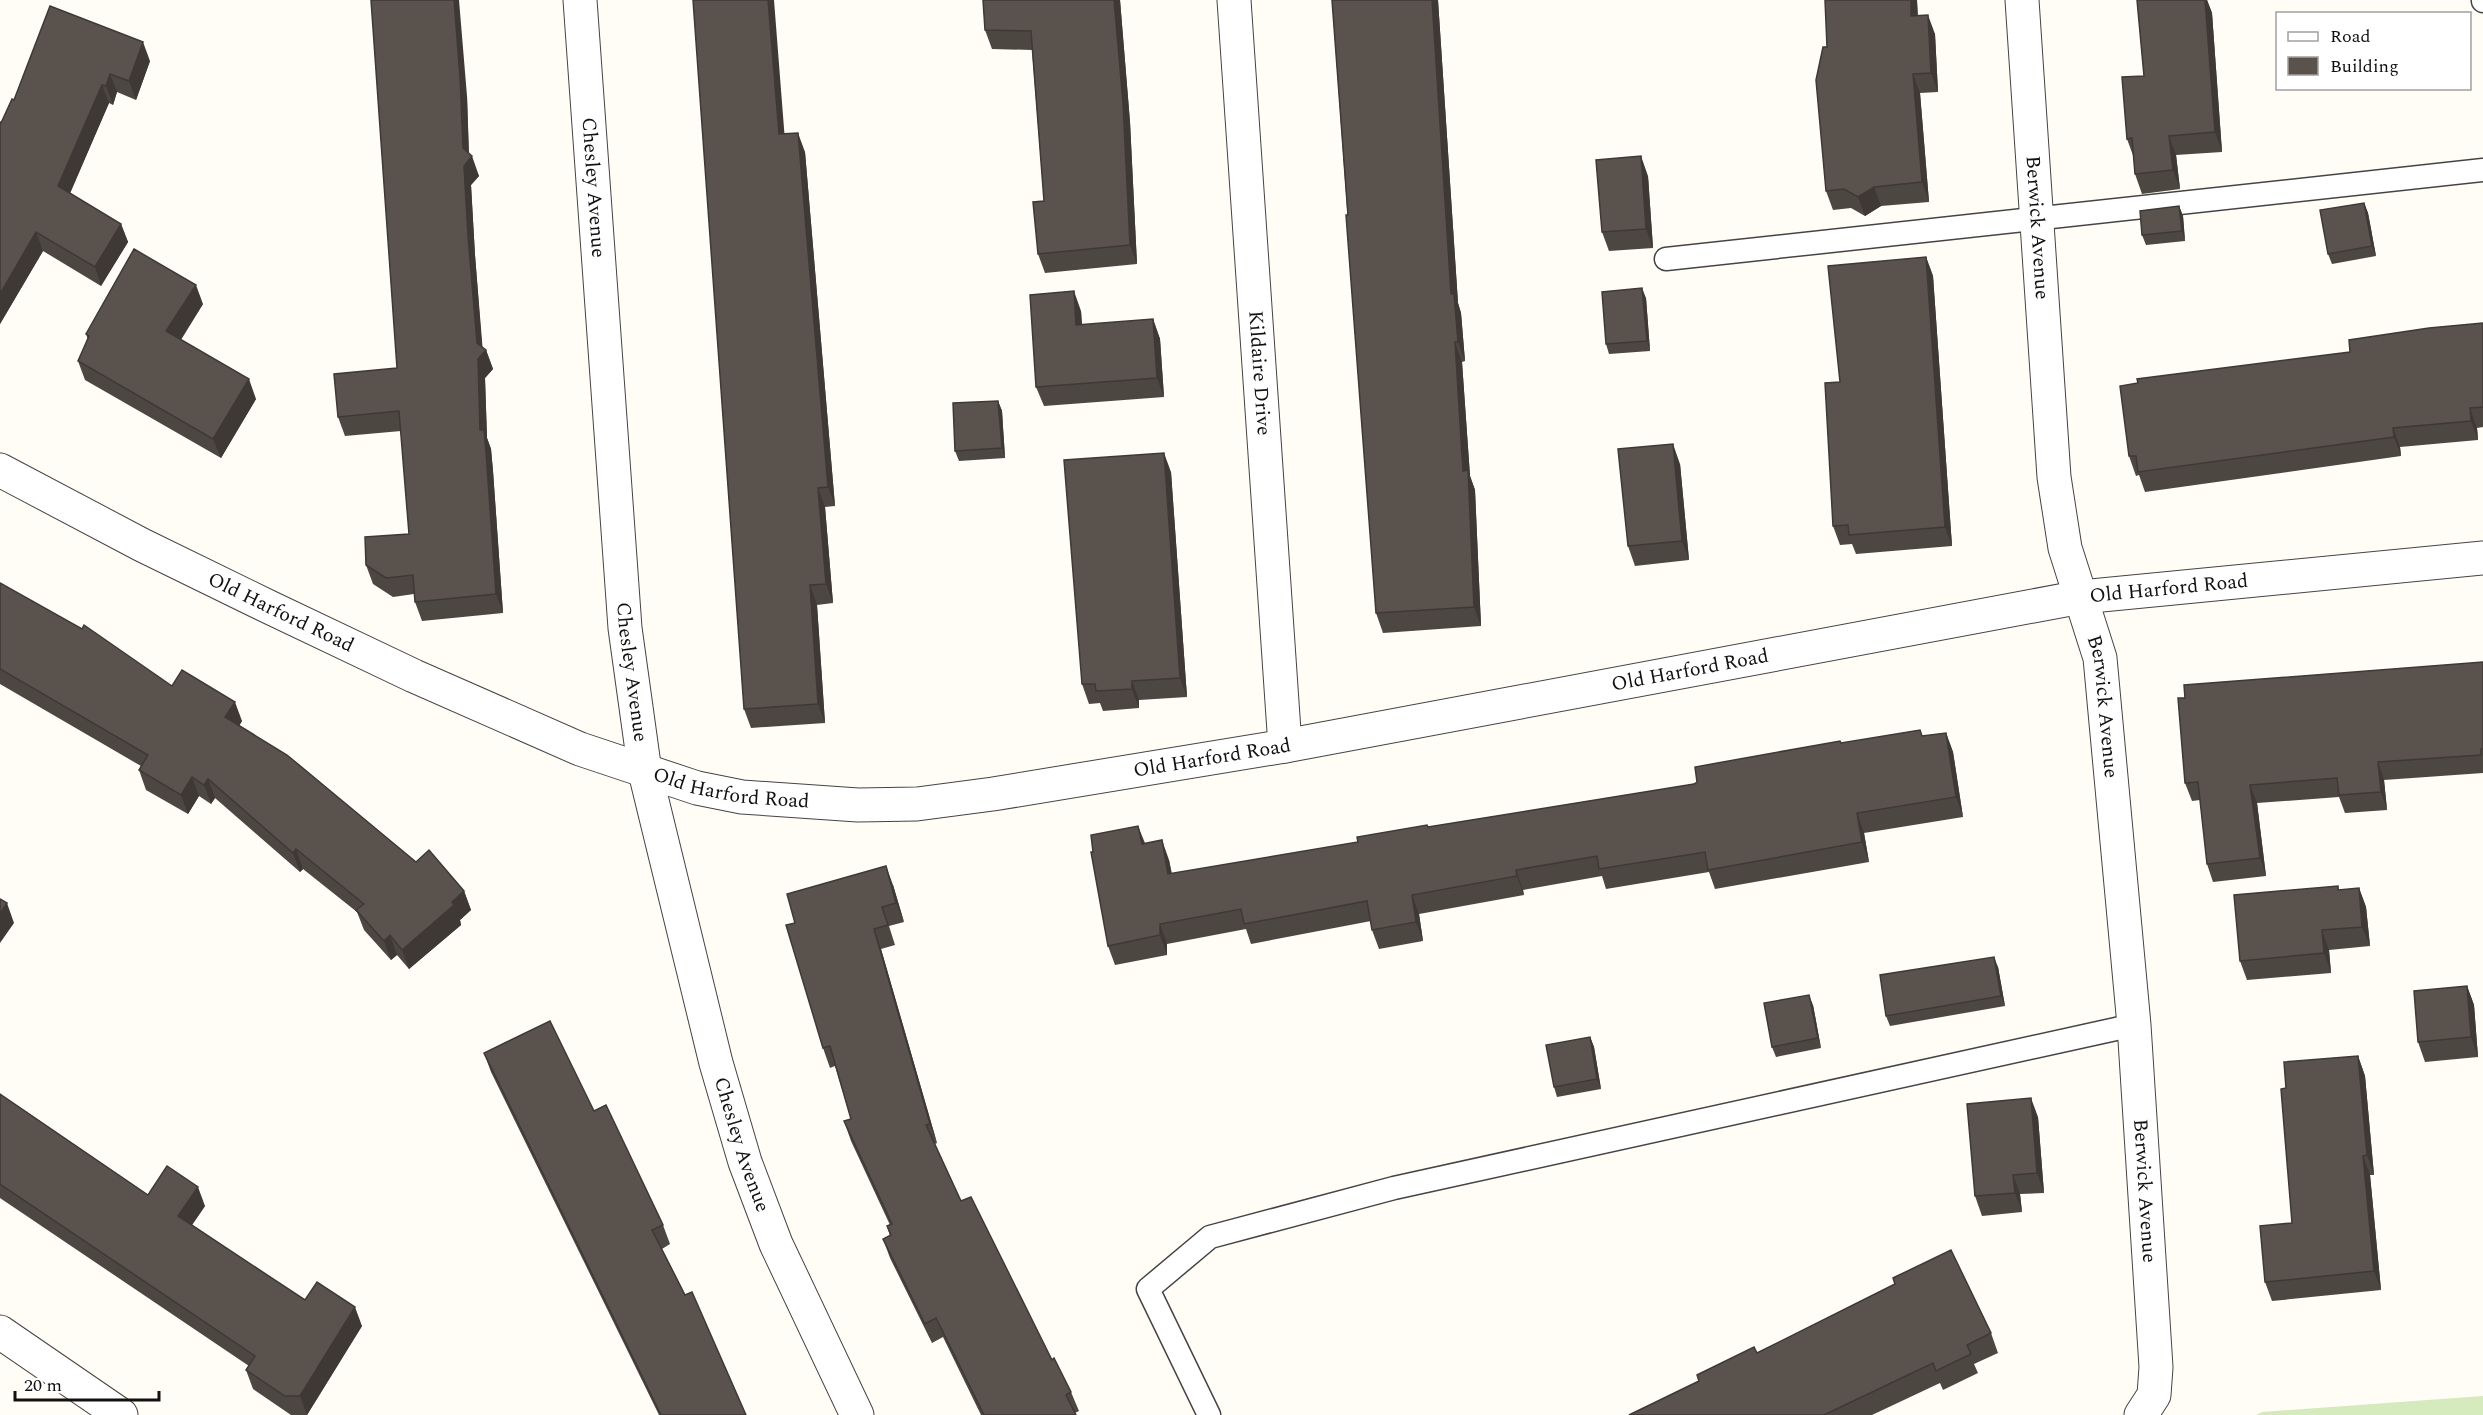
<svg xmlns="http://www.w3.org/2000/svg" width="2483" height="1415" viewBox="0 0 2483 1415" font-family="Spectral,serif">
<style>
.park{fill:#d5ebbd}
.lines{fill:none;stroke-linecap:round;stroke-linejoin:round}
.service-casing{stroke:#444;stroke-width:25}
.minor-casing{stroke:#444;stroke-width:35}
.tertiary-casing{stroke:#444;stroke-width:35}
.service{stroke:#fff;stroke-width:22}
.minor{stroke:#fff;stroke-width:33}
.tertiary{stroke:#fff;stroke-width:33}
.wall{fill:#4d4742}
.shaded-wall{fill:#3f3936}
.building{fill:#5a524d;stroke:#3f3936;stroke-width:1.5}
.labels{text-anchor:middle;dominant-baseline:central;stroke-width:6;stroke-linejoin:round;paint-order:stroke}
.street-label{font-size:20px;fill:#111;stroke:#fff}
</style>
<rect width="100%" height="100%" fill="#fffdf5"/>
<!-- park -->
<path class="park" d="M 2483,1396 L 2483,1415 L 2256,1415 L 2262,1412 Z"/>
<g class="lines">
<defs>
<g id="service">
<path d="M 2483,0 L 2483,1"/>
<path d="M 1666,259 L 2483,170"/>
<path d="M 1209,1415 L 1148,1289 L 1210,1237 L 1394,1188 L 2134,1025"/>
</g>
<g id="minor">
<path id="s1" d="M 580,0 L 625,628 L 645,772 L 716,1063 L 745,1162 L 776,1244 L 857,1415"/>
<path id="s2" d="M 1234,0 L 1285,746"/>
<path id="s3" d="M 2022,0 L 2054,477 L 2065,548 L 2100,658 L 2134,1025 L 2156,1367 L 2154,1395 L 2141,1415"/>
<path d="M 0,1332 L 121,1415"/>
</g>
<g id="tertiary">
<path id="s4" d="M 0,470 L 142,545 L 269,607 L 414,676 L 580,749 L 697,788 L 742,797 L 858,805 L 917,804 L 993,794 L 1285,746 L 2081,597 L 2483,558"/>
</g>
</defs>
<!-- service casing -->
<use href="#service" class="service-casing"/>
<!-- minor casing -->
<use href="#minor" class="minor-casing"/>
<!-- tertiary casing -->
<use href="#tertiary" class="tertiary-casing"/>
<!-- service -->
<use href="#service" class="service"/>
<!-- minor -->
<use href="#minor" class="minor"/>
<!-- tertiary -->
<use href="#tertiary" class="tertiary"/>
</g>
<!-- wall -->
<g class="wall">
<path d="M 983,0 L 1120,0 L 1130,122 L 1137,264 L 1045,273 L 1038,254 L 1044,201 L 1032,50 L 992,49 L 985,30 Z"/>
<path d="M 1332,0 L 1438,0 L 1458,303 L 1461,313 L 1465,361 L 1462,362 L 1470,476 L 1475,490 L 1481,626 L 1383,633 L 1376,613 Z"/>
<path d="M 1825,0 L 1917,0 L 1918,16 L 1935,34 L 1938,92 L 1920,93 L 1929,202 L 1881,206 L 1865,216 L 1851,208 L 1833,210 L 1826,191 L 1827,47 Z"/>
<path d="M 2137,0 L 2207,0 L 2212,13 L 2222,152 L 2176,155 L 2180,189 L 2142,194 L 2135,174 L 2134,158 L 2127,139 L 2144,76 Z"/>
<path d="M 150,61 L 136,100 L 117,92 L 113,105 L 109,103 L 70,193 L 121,224 L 128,242 L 101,286 L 43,251 L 0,324 L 1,123 L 14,100 Z"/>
<path d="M 467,96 L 469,154 L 479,176 L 471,185 L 475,255 L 482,347 L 486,350 L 493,369 L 485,378 L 487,438 L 491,449 L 493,471 L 503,613 L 422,621 L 415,602 L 414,594 L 393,597 L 373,584 L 366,565 L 409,534 L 401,431 L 345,436 L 338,417 L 397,368 Z"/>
<path d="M 784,134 L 805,152 L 835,506 L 825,507 L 833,603 L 817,605 L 825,723 L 751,728 L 744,709 Z"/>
<path d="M 1648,176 L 1653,248 L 1609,251 L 1602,232 Z"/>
<path d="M 2364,203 L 2368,213 L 2376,256 L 2332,264 L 2328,254 Z"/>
<path d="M 2179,206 L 2183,216 L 2185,241 L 2146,245 L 2142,235 Z"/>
<path d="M 1926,257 L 1933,276 L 1952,546 L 1856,554 L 1852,544 L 1840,545 L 1833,526 L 1840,382 Z"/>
<path d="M 1646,298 L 1650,351 L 1609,354 L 1606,344 Z"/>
<path d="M 203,304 L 181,340 L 256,399 L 221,458 L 85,380 L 78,361 L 88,340 L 86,334 Z"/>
<path d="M 1081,311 L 1082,325 L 1153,319 L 1160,339 L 1164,397 L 1044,406 L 1036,387 Z"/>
<path d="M 2483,323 L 2483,427 L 2477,428 L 2478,440 L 2400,447 L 2401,456 L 2145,492 L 2139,475 L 2136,476 L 2129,456 L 2350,352 Z"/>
<path d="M 998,401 L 1002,411 L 1005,458 L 959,461 L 955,451 Z"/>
<path d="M 1680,464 L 1689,560 L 1635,566 L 1628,546 Z"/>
<path d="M 1171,472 L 1187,697 L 1139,700 L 1139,708 L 1103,711 L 1100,703 L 1089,704 L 1082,684 Z"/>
<path d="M 0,583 L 172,686 L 242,721 L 239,726 L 416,862 L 464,891 L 471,910 L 460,920 L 461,925 L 409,969 L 397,955 L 391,960 L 364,930 L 357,912 L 303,869 L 300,872 L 215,798 L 211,804 L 199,796 L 188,814 L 146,790 L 139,770 L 141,766 L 0,684 Z"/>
<path d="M 2483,662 L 2483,773 L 2384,780 L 2387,810 L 2345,813 L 2339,797 L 2257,803 L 2266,876 L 2213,882 L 2207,864 L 2200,800 L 2192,801 L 2185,783 Z"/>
<path d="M 1946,733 L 1953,752 L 1963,817 L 1864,833 L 1869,862 L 1715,889 L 1709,872 L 1606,889 L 1602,876 L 1523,890 L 1524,895 L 1419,914 L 1423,941 L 1379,949 L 1372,930 L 1371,921 L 1251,944 L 1246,929 L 1167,944 L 1167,955 L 1115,965 L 1108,946 L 1093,852 L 1138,826 L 1145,843 L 1169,860 L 1172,874 L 1358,842 L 1428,827 L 1694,784 L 1841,743 L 1922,736 Z"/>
<path d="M 893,885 L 904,922 L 889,926 L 895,945 L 881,949 L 937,1143 L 935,1144 L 961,1201 L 1052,1360 L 1071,1392 L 1079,1411 L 1075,1413 L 1076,1415 L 981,1415 L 943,1337 L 932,1343 L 890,1258 L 883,1239 L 890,1236 L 887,1226 L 890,1225 L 851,1141 L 844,1121 L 851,1119 L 835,1066 L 830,1068 L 823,1048 L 795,923 Z"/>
<path d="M 2338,886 L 2339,890 L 2359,888 L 2366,907 L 2370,946 L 2329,950 L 2331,973 L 2247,980 L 2240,961 Z"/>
<path d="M 1998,967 L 2005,1006 L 1890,1026 L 1886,1016 Z"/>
<path d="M 2467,986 L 2474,1005 L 2478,1057 L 2425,1062 L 2418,1042 Z"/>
<path d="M 1813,1005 L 1821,1048 L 1776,1057 L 1772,1047 Z"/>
<path d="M 1590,1037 L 1594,1047 L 1601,1089 L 1557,1097 L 1554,1087 Z"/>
<path d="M 484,1053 L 594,1111 L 663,1225 L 670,1244 L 662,1249 L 746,1415 L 659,1415 L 491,1072 Z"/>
<path d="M 2358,1056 L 2365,1076 L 2374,1175 L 2370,1175 L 2381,1290 L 2272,1301 L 2265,1282 L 2292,1223 L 2286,1088 Z"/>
<path d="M 0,1094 L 148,1195 L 205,1206 L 192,1225 L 305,1300 L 362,1326 L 307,1415 L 291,1415 L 253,1389 L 246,1370 L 249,1366 L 0,1198 Z"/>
<path d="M 2038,1117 L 2044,1193 L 2020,1194 L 2022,1212 L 1982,1216 L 1975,1196 Z"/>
<path d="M 1893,1278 L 1991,1333 L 1998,1353 L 1974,1364 L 1978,1373 L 1943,1390 L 1940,1383 L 1872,1415 L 1629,1415 L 1699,1381 L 1697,1375 L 1757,1353 L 1895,1284 Z"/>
</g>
<!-- shaded-wall -->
<g class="shaded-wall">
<path d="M 454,0 L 459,0 L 467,96 L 469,160 L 472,156 L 479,176 L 471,185 L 475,255 L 483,353 L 486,350 L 493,369 L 485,378 L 487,438 L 491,449 L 493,471 L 503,613 L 496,594 L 480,430 L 477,343 L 468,236 Z"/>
<path d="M 768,0 L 774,0 L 786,154 L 779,134 Z"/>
<path d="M 1114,0 L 1120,0 L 1130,122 L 1137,264 L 1130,245 Z"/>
<path d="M 1432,0 L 1438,0 L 1458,303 L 1461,313 L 1465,361 L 1458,342 L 1451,294 Z"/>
<path d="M 1911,0 L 1917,0 L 1918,35 L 1911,16 Z"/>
<path d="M 2205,0 L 2207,0 L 2212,13 L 2222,152 L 2215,132 Z"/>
<path d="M 1928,15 L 1935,34 L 1938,92 L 1931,73 Z"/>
<path d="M 143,42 L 150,61 L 136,100 L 129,81 Z"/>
<path d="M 110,74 L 117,92 L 113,105 L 106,86 Z"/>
<path d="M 1913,74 L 1920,93 L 1929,202 L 1922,182 Z"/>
<path d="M 102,85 L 109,103 L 65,205 L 58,186 Z"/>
<path d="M 798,133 L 805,152 L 835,506 L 828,487 Z"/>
<path d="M 2169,136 L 2176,155 L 2180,189 L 2173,170 Z"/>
<path d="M 1641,156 L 1648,176 L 1653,248 L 1646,229 Z"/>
<path d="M 1874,187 L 1881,206 L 1865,216 L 1858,197 Z"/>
<path d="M 2364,203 L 2368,213 L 2376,256 L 2372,246 Z"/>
<path d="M 2179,206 L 2183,216 L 2185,241 L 2182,231 Z"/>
<path d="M 121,224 L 128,242 L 101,286 L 95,267 Z"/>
<path d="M 36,232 L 43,251 L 0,324 L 0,294 Z"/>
<path d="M 1926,257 L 1933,276 L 1952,546 L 1945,527 Z"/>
<path d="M 196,285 L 203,304 L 173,351 L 166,331 Z"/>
<path d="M 1642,288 L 1646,298 L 1650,351 L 1647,341 Z"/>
<path d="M 1074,291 L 1081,311 L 1083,344 L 1076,325 Z"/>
<path d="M 1153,319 L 1160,339 L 1164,397 L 1157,378 Z"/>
<path d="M 1455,342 L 1462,362 L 1470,476 L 1475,490 L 1481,626 L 1474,607 L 1463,471 Z"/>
<path d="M 249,379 L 256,399 L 221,458 L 213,439 Z"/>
<path d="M 998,401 L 1002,411 L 1005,458 L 1002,448 Z"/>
<path d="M 2470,408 L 2477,428 L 2478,440 L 2471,421 Z"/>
<path d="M 2393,428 L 2400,447 L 2401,456 L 2394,437 Z"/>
<path d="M 1673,444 L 1680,464 L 1689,560 L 1682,541 Z"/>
<path d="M 1164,453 L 1171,472 L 1187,697 L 1180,678 Z"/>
<path d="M 818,488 L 825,507 L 833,603 L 826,584 Z"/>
<path d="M 810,585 L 817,605 L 825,723 L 818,704 Z"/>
<path d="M 1132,681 L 1139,700 L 1139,708 L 1132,689 Z"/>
<path d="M 235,702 L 242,721 L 232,737 L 225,717 Z"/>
<path d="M 1946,733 L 1953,752 L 1963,817 L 1956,797 Z"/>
<path d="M 2378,762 L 2384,780 L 2387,810 L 2381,792 Z"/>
<path d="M 192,777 L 199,796 L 188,814 L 181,795 Z"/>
<path d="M 208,779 L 215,798 L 211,804 L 204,785 Z"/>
<path d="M 2250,785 L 2257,803 L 2266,876 L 2260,858 Z"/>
<path d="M 1857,813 L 1864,833 L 1869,862 L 1862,842 Z"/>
<path d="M 1138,826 L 1145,846 L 1142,844 Z"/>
<path d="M 1162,840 L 1169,860 L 1175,894 L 1168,874 Z"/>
<path d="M 296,849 L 303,869 L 300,872 L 293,853 Z"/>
<path d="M 886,866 L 893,885 L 904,922 L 896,903 Z"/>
<path d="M 1516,870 L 1523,890 L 1524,895 L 1517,876 Z"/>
<path d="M 2359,888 L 2366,907 L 2370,946 L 2362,927 Z"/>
<path d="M 464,891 L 471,910 L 460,920 L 461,925 L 409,969 L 402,950 Z"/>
<path d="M 1412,895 L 1419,914 L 1423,941 L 1416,922 Z"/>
<path d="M 7,903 L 14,923 L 0,943 L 0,914 Z"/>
<path d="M 1160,924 L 1167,944 L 1167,955 L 1160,935 Z"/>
<path d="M 874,929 L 881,949 L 937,1143 L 930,1124 Z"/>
<path d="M 2322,930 L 2329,950 L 2331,973 L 2324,953 Z"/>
<path d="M 390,935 L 397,955 L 391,960 L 384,941 Z"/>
<path d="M 1994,957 L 1998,967 L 2005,1006 L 2001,996 Z"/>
<path d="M 2467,986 L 2474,1005 L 2478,1057 L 2471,1037 Z"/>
<path d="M 1809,995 L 1813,1005 L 1821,1048 L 1818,1038 Z"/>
<path d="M 1590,1037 L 1594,1047 L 1601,1089 L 1597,1079 Z"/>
<path d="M 2358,1056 L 2365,1076 L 2374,1175 L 2367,1155 Z"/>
<path d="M 2031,1098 L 2038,1117 L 2044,1193 L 2037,1173 Z"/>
<path d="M 2363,1156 L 2370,1175 L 2381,1290 L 2374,1271 Z"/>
<path d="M 2013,1175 L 2020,1194 L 2022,1212 L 2015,1193 Z"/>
<path d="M 198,1187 L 205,1206 L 185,1235 L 178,1216 Z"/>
<path d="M 355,1307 L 362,1326 L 307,1415 L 300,1396 Z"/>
</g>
<!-- building -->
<g class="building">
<path d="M 371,0 L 454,0 L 460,77 L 463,148 L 472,156 L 464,166 L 468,236 L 477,343 L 486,350 L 478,359 L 480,430 L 484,430 L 486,452 L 496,594 L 415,602 L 413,575 L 386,578 L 366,565 L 365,537 L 409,534 L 399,411 L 338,417 L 334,374 L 397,368 Z"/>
<path d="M 693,0 L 768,0 L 779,134 L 798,133 L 828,487 L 818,488 L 826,584 L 810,585 L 818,704 L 744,709 Z"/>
<path d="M 983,0 L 1114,0 L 1123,103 L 1130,245 L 1038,254 L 1033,202 L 1044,201 L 1031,31 L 985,30 Z"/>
<path d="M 1332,0 L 1432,0 L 1451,294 L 1454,294 L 1458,342 L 1455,342 L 1463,471 L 1468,470 L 1474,607 L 1376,613 L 1346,215 L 1348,215 Z"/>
<path d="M 1825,0 L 1911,0 L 1911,16 L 1928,15 L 1931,73 L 1913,74 L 1922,182 L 1874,187 L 1858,197 L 1844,189 L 1826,191 L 1816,80 L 1823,47 L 1827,47 Z"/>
<path d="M 2137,0 L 2205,0 L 2215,132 L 2169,136 L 2173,170 L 2135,174 L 2132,138 L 2127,139 L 2122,77 L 2144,76 Z"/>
<path d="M 50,6 L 143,42 L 129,81 L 110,74 L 106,86 L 102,85 L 58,186 L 121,224 L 95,267 L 36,232 L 0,294 L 0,122 L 1,123 L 12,99 L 14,100 Z"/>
<path d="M 1641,156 L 1646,229 L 1602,232 L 1596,160 Z"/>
<path d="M 2364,203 L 2372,246 L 2328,254 L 2320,210 Z"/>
<path d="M 2179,206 L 2182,231 L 2142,235 L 2140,211 Z"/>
<path d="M 134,249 L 196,285 L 166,331 L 249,379 L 213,439 L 78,361 L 89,336 L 86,334 Z"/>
<path d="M 1926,257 L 1945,527 L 1849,535 L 1848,525 L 1833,526 L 1825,383 L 1840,382 L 1828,266 Z"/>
<path d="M 1642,288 L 1647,341 L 1606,344 L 1602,292 Z"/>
<path d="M 1074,291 L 1076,325 L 1153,319 L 1157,378 L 1036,387 L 1030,295 Z"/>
<path d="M 2483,323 L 2483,407 L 2470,408 L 2471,421 L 2393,428 L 2394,437 L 2138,472 L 2136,456 L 2129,456 L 2120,386 L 2138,383 L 2137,379 L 2350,352 L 2349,340 L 2429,328 Z"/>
<path d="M 998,401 L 1002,448 L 955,451 L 953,403 Z"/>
<path d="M 1673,444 L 1682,541 L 1628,546 L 1618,449 Z"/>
<path d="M 1164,453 L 1180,678 L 1132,681 L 1132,689 L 1096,691 L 1095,684 L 1082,684 L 1064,460 Z"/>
<path d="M 0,583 L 82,629 L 84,625 L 172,686 L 182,670 L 235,702 L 225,717 L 287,755 L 416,862 L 429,850 L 464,891 L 452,902 L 454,905 L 402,950 L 390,935 L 384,941 L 356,910 L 364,904 L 296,849 L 293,853 L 208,779 L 204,785 L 192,777 L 181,795 L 139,770 L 148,755 L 0,669 Z"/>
<path d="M 2483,662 L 2483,749 L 2481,749 L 2481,755 L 2378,762 L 2381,792 L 2339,795 L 2337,778 L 2250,785 L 2260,858 L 2207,864 L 2198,782 L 2185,783 L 2178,698 L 2185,698 L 2184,685 Z"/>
<path d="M 1920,730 L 1922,736 L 1946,733 L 1956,797 L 1857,813 L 1862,842 L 1708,870 L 1705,852 L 1599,869 L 1597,856 L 1516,870 L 1517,876 L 1412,895 L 1416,922 L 1372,930 L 1367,901 L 1244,924 L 1241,909 L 1160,924 L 1160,935 L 1108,946 L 1091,852 L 1093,852 L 1091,835 L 1138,826 L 1142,844 L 1162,840 L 1168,874 L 1358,842 L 1357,837 L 1427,825 L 1428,827 L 1694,784 L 1697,782 L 1695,767 L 1840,741 L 1841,743 Z"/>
<path d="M 886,866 L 896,903 L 882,907 L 888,925 L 874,929 L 930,1124 L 926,1125 L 961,1201 L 971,1197 L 1052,1360 L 1054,1358 L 1071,1392 L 1066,1395 L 1076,1415 L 984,1415 L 936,1318 L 925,1324 L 883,1239 L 891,1235 L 887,1226 L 892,1224 L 844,1121 L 851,1119 L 830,1046 L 823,1048 L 786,925 L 795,923 L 787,894 Z"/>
<path d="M 2338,886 L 2338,890 L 2359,888 L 2362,927 L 2322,930 L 2324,953 L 2240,961 L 2234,895 Z"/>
<path d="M 0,899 L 7,903 L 0,914 Z"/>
<path d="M 1994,957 L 2001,996 L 1886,1016 L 1880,975 Z"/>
<path d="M 2467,986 L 2471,1037 L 2418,1042 L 2414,991 Z"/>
<path d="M 1809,995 L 1818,1038 L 1772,1047 L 1764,1003 Z"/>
<path d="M 550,1021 L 594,1111 L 606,1105 L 663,1225 L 652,1230 L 685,1295 L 692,1292 L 746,1415 L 661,1415 L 484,1053 Z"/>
<path d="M 1590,1037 L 1597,1079 L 1554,1087 L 1546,1045 Z"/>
<path d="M 2358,1056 L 2367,1155 L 2363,1156 L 2374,1271 L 2265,1282 L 2260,1226 L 2292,1223 L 2281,1089 L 2286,1088 L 2284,1062 Z"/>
<path d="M 0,1094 L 148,1195 L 167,1166 L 198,1187 L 178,1216 L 305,1300 L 317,1282 L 355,1307 L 300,1396 L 285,1396 L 246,1370 L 255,1356 L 0,1184 Z"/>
<path d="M 2031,1098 L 2037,1173 L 2013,1175 L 2015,1193 L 1975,1196 L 1967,1104 Z"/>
<path d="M 1951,1250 L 1991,1333 L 1967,1345 L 1971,1354 L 1936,1371 L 1933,1363 L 1824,1415 L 1629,1415 L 1699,1381 L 1697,1375 L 1754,1347 L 1757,1353 L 1895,1284 L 1893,1278 Z"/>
</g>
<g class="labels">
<!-- street labels -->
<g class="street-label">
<text stroke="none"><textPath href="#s1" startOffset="188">Chesley Avenue</textPath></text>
<text stroke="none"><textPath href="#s3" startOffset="228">Berwick Avenue</textPath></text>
<text stroke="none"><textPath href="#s2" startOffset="374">Kildaire Drive</textPath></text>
<text stroke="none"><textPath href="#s4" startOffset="2259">Old Harford Road</textPath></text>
<text stroke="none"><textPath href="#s4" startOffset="315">Old Harford Road</textPath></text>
<text stroke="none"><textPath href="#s4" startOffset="1773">Old Harford Road</textPath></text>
<text stroke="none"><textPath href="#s1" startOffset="674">Chesley Avenue</textPath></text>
<text stroke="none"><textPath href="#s3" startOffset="714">Berwick Avenue</textPath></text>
<text stroke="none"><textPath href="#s4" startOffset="1287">Old Harford Road</textPath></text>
<text stroke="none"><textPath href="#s4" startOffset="801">Old Harford Road</textPath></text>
<text stroke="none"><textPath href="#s1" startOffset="1160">Chesley Avenue</textPath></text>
<text stroke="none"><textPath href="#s3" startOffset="1200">Berwick Avenue</textPath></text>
</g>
</g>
<!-- legend -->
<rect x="2276" y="12" width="195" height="78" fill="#ffffff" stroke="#a0a0a0" stroke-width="1.5"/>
<rect x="2288" y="32" width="30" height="9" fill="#ffffff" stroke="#a0a0a0" stroke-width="1.5"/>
<text x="2330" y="42" font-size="18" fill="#111111">Road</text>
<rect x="2288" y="57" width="30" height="18" fill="#5a524d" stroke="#a0a0a0" stroke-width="1.5"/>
<text x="2330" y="72" font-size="18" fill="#111111">Building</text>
<!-- scale -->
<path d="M15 1391v9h144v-9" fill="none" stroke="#111111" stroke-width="3"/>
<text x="24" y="1391" font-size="18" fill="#111111" stroke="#ffffff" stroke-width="4.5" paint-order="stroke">20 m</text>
</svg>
